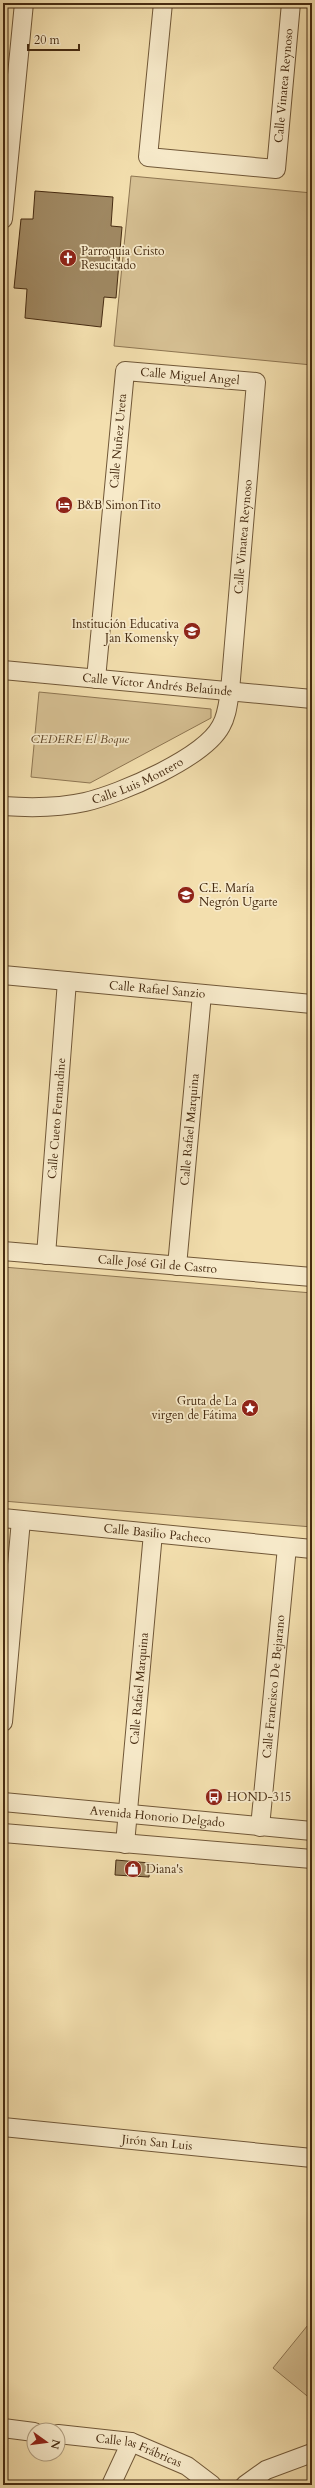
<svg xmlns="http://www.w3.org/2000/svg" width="315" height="2488" viewBox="0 0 315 2488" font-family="Cardo,serif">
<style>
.green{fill:#d6c093;stroke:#8e7652}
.building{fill:#a08963;stroke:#462b11}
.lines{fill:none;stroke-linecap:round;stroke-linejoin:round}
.minor-casing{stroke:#715838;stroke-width:20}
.minor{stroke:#f7eaca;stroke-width:18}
.labels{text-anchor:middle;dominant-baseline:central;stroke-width:3.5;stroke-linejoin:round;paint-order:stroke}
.street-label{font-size:12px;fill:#462b11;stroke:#f7eaca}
.poi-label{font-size:12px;fill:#462b11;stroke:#f7eaca;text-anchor:start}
.park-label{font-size:12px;font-style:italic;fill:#63492b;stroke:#f7eaca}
</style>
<rect width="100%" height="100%" fill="#f3dfae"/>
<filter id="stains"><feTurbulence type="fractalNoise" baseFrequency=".005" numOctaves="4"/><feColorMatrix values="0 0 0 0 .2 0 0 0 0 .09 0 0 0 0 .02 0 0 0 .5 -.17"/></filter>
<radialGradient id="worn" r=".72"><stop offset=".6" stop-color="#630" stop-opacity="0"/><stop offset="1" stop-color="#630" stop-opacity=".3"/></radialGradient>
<!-- green -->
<g class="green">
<path d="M 131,176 L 312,193 L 312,365 L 114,346 Z"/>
<path d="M 39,692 L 211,709 L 211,718 L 90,783 L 31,777 Z"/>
<path d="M 3,1267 L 312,1293 L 312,1527 L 3,1501 Z"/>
<path d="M 312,2320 L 312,2400 L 273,2368 Z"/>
</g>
<!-- building -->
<g class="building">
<path d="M 35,191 L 113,197 L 111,226 L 122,227 L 116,298 L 104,297 L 101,327 L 25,318 L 27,289 L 14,288 L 21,219 L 33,219 Z"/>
<path d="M 116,1860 L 150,1863 L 149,1877 L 115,1875 Z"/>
</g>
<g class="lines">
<defs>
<g id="minor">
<path id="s1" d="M 163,3 L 148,157 L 276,169 L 291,3"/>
<path d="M 3,219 L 24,3"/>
<path id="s2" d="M 3,670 L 312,699"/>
<path id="s3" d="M 3,806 C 30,808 58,808 85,802 C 120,794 204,758 221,726 C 227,716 228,703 230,691 L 256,382 L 125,371 L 96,679"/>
<path id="s4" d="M 3,975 L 312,1004"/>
<path id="s5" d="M 3,1251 L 312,1277"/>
<path id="s6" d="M 46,1255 L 67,981"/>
<path id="s7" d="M 177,1266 L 202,994"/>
<path id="s8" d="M 3,1518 L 312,1549"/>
<path d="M 3,1722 L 21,1520"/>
<path id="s9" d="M 3,1802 L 312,1831"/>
<path id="s10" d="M 260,1827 L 287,1547"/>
<path d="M 3,1833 L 312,1859"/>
<path id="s11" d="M 125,1844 L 153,1533"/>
<path id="s12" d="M 3,2127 L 312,2158"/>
<path d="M 3,2428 L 34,2432"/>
<path id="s13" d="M 58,2434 L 131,2442 L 187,2466 L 212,2485"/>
<path d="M 111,2485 L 131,2442"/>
<path d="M 245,2485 L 266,2470 L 312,2453"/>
</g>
</defs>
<!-- minor casing -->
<use href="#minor" class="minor-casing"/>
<!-- minor -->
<use href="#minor" class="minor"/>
</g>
<!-- icons -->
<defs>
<symbol id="church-disc" viewBox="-11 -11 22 22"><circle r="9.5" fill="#8f2418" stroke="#f7eaca"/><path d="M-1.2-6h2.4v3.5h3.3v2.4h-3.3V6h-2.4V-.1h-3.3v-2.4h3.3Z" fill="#fff"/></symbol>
<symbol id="hotel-disc" viewBox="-11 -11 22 22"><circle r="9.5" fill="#8f2418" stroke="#f7eaca"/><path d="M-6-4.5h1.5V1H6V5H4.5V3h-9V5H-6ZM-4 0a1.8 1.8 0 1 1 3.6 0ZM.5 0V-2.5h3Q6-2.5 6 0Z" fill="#fff"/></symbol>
<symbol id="school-disc" viewBox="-11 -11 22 22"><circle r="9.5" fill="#8f2418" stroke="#f7eaca"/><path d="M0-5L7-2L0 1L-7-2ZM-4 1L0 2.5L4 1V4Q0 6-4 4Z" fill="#fff"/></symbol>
<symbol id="sight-disc" viewBox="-11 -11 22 22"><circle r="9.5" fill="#8f2418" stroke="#f7eaca"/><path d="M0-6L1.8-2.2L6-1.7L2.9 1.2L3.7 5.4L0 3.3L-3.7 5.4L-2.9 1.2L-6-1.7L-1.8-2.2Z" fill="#fff"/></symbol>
<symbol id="bus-disc" viewBox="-11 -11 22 22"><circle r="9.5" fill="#8f2418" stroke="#f7eaca"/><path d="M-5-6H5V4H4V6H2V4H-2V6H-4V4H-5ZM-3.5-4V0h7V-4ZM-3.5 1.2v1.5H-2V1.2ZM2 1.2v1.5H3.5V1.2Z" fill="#fff"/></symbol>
<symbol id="shop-disc" viewBox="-11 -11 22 22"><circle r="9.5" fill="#8f2418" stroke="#f7eaca"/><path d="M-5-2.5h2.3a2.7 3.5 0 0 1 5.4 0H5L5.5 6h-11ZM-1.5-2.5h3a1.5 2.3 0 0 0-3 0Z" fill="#fff"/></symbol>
</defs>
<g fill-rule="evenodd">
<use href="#church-disc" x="58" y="248" width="20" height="20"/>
<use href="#hotel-disc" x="54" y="495" width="20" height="20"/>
<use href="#school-disc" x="182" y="621" width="20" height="20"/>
<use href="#school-disc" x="176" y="885" width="20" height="20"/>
<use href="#sight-disc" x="240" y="1398" width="20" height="20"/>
<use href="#bus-disc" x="204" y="1787" width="20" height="20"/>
<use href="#shop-disc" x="123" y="1859" width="20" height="20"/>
</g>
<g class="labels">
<!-- street labels -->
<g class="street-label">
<text stroke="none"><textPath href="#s1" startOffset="367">Calle Vinatea Reynoso</textPath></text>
<text transform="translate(190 376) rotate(5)">Calle Miguel Angel</text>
<text transform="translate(118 441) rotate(-85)">Calle Nuñez Ureta</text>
<text stroke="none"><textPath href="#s3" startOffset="432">Calle Vinatea Reynoso</textPath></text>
<text stroke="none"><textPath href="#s2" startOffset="155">Calle Víctor Andrés Belaúnde</textPath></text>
<text stroke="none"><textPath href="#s3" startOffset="139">Calle Luis Montero</textPath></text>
<text stroke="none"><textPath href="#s4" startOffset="155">Calle Rafael Sanzio</textPath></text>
<text stroke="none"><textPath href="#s6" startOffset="137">Calle Cueto Fernandine</textPath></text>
<text stroke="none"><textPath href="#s7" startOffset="137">Calle Rafael Marquina</textPath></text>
<text stroke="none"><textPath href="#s5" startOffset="155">Calle José Gil de Castro</textPath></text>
<text stroke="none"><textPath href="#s8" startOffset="155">Calle Basilio Pacheco</textPath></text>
<text stroke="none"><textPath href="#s10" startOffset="141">Calle Francisco De Bejarano</textPath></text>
<text stroke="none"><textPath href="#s11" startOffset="156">Calle Rafael Marquina</textPath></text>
<text stroke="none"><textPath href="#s9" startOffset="155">Avenida Honorio Delgado</textPath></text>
<text stroke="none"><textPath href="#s12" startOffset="155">Jirón San Luis</textPath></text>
<text stroke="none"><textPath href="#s13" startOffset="83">Calle las Frábricas</textPath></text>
</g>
<!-- poi labels -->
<g class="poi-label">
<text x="81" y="251">Parroquia Cristo<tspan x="81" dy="14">Resucitado</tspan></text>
<text x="77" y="505">B&amp;B SimonTito</text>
<text x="179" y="624" text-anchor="end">Institución Educativa<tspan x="179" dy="14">Jan Komensky</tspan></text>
<text x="199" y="888">C.E. María<tspan x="199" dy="14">Negrón Ugarte</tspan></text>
<text x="237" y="1401" text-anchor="end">Gruta de La<tspan x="237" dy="14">virgen de Fátima</tspan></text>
<text x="227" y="1797">HOND-315</text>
<text x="146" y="1869">Diana's</text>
</g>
<!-- park labels -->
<g class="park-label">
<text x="80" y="739">CEDERE El Boque</text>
</g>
</g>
<!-- margin -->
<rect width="315" height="2488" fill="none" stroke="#f3dfae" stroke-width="16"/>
<rect x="4" y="4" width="307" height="2480" fill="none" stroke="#462b11" stroke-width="2"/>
<rect x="8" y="8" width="299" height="2472" fill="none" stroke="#462b11"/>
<!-- north arrow -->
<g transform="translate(46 2442) rotate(104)"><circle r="19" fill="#f7eaca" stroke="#b09e80"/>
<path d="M0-3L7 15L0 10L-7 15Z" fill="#8f2418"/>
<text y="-6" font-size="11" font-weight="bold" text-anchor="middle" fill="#462b11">N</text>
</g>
<!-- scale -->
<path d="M28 44v6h51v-6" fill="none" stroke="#462b11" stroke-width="2"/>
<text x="34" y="44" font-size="12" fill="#462b11" stroke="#f7eaca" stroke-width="3" paint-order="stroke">20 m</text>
<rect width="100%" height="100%" filter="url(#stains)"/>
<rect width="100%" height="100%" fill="url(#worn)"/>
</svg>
